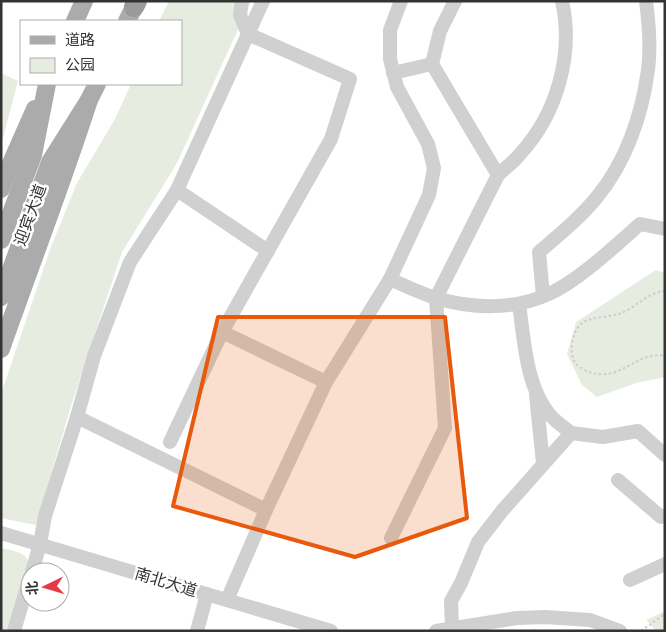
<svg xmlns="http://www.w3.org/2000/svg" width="666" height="632" viewBox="0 0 666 632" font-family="'DejaVu Sans','Noto Sans SC',sans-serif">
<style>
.green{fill:#e6ecdf}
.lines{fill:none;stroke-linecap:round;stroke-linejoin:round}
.path{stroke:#cdcdcd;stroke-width:2;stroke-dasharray:2.5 2.5;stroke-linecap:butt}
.minor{stroke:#d0d0d0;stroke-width:14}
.major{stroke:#ababab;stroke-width:18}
.highway{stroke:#9a9a9a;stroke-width:20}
.marked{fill:#e8590c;fill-opacity:0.2;stroke:#e8590c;stroke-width:4;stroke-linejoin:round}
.labels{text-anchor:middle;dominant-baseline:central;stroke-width:5;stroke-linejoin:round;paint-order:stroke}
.street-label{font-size:16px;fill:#333;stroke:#fff}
</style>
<rect width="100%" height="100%" fill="#fff"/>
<!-- green -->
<g class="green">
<path d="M 169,1 L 251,1 L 177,163 L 122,252 L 70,409 L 36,525 L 1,518 L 1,394 L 51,247 L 77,183 L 115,119 L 131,84 L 181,84 L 181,21 L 159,21 Z"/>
<path d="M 1,73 L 18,81 L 1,145 Z"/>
<path d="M 656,270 L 665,273 L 665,377 L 636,383 L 597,397 L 582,385 L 567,354 L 576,322 Z"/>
<path d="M 1,548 C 13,551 27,551 29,565 L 10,631 L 1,631 Z"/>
<path d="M 665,611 L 665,631 L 656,631 L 646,620 Z"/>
</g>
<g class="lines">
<!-- path -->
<g class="path">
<path d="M 665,291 C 645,293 636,309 618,314 C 606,318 590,316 581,324 C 572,332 568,354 576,364 C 579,367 584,370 589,372 C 621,383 637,350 665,356"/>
<path d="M 641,631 L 665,614"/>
</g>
<!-- minor -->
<g class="minor">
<path d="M 263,1 L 177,190 L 130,262 L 94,356 L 77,417 L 266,510"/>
<path d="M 393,73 L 432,64 L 440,31 L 455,1"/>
<path d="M 498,175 C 505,168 514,162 520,154 C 557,114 574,54 562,1"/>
<path d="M 177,190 L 268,251"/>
<path d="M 390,279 C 405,286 420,293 436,298 C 472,309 514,310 549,294 C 578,281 615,246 640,224 L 665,229"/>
<path d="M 543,296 L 539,252 C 559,235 580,218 597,197 C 626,162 642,115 648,70 C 651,48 649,24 646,1"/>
<path d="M 519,304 C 524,339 526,387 550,415 C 556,422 564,427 571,433"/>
<path d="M 222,332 L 326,382"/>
<path d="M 536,395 L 543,463"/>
<path d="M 170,442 L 222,332 L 331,139 L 350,79 L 248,34 L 240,15 L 242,1"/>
<path d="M 618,480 L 661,517 L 665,516"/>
<path d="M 1,533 L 331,631"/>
<path d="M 391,538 L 445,428 L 436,298 L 498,175 L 432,64"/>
<path d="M 32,572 L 40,544 L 45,516 L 77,417"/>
<path d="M 630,580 L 665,564"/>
<path d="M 227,600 L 266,510 L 326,382 L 390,279 L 429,195 L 434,168 L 428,144 L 397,87 L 390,59 L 390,30 L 401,1"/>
<path d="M 452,629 L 451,601 L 461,583 L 478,542 L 502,511 L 571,433 L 603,437 L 638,431 L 665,455"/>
<path d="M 14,631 L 30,577"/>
<path d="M 197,631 L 207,594"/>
<path d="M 436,631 L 517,618 L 545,617 L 590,620 L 620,631"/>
</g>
<!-- major -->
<g class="major">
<path d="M 75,21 L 84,1"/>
<path d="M 127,21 L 134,7"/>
<path d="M 1,189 L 12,161 L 35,109"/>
<path d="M 1,240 L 33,155 L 47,84"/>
<path d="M 1,297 L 50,162 L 89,100 L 97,84"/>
<path d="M 1,349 C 30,266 62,184 89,100"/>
</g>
<!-- highway -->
<path class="highway" d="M 134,7 L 137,1"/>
</g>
<!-- marked area -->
<path class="marked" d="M 218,317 L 445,317 L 467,518 L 355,557 L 173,506 Z"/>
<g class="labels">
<!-- street labels -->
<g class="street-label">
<text transform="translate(30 215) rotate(-70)">迎宾大道</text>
<text transform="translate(166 582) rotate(17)">南北大道</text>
</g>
</g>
<!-- border -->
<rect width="666" height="632" fill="none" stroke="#333333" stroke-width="5"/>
<!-- legend -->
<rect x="20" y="20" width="162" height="65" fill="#ffffff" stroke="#adadad"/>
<rect x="30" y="36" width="25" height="8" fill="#ababab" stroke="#adadad"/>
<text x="65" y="45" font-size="15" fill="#333333">道路</text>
<rect x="30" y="58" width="25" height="15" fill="#e6ecdf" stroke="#adadad"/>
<text x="65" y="70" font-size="15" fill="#333333">公园</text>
<!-- north arrow -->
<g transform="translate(45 587) rotate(265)"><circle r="24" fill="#ffffff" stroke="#adadad"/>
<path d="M0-4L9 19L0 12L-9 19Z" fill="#e63946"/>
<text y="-8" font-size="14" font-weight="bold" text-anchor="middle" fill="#333333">北</text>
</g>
</svg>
